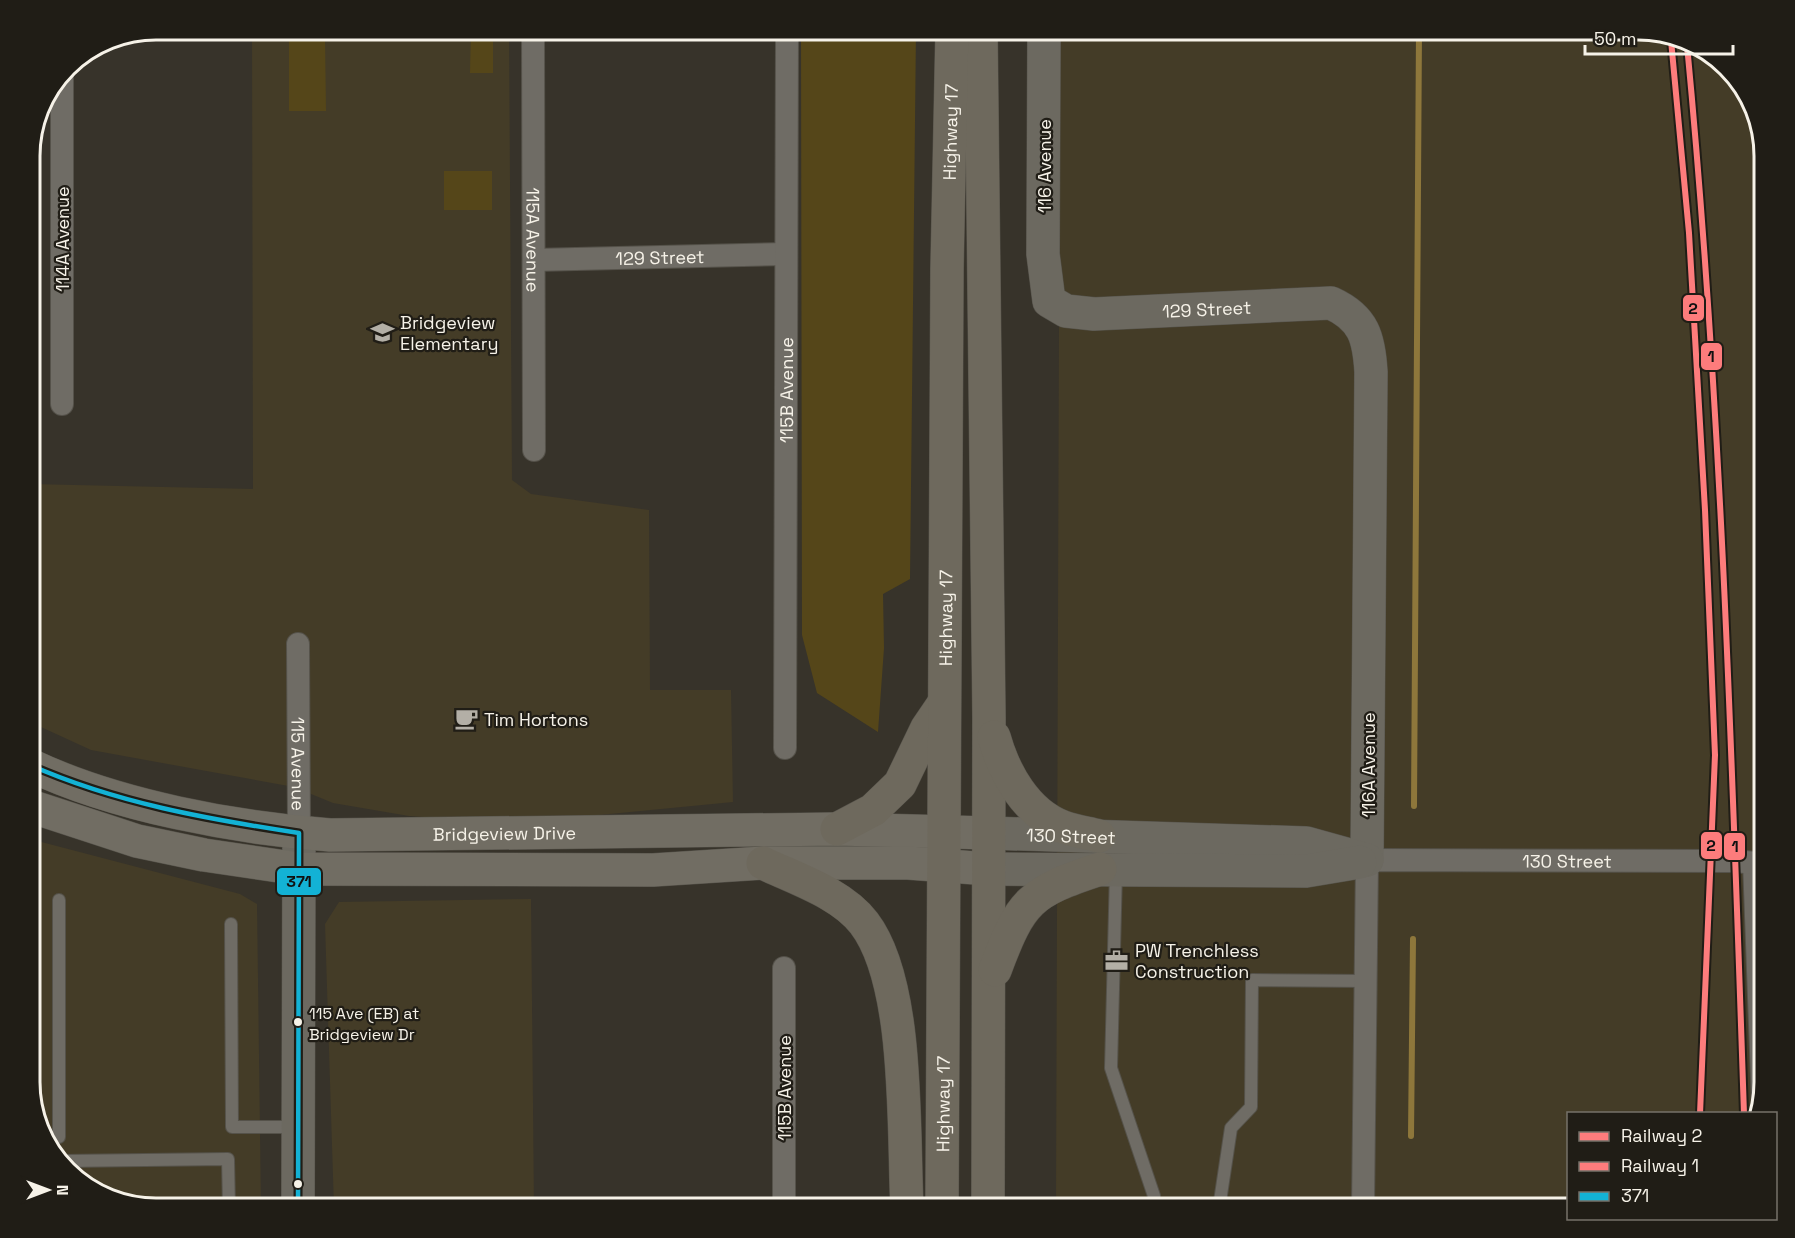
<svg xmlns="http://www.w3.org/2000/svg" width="1795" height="1238" viewBox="0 0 1795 1238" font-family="'Space Grotesk',sans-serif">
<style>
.built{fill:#443c27}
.green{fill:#554619}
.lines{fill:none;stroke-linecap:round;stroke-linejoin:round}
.stream{stroke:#8e773b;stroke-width:6}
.lane-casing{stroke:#55524a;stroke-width:14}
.street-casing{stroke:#55524a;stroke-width:24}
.secondary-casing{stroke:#55524a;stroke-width:34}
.primary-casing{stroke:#55524a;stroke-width:34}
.highway-casing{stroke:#55524a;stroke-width:34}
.lane{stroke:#6f6c65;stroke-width:12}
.street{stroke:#6f6c65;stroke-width:22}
.secondary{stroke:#6c6960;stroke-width:33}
.primary{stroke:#716d63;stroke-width:33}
.highway{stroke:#6e695d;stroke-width:33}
.bus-1-casing{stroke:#201d16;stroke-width:9}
.bus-1{stroke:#13b2d5;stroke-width:4.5}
.rail-1-casing{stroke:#201d16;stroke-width:10}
.rail-2-casing{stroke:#201d16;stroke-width:10}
.rail-1{stroke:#fd7c7c;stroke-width:6}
.rail-2{stroke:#fd7c7c;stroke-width:6}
.bus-dot{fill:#f6f2e8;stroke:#201d16;stroke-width:2}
.labels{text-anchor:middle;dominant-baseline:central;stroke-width:4.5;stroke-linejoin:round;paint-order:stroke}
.bus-label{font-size:16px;fill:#f6f2e8;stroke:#201d16;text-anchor:start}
.street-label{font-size:18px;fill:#f6f2e8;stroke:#201d16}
.poi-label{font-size:18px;fill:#f6f2e8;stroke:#201d16;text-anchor:start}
.rim{fill:none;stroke:#f6f2e8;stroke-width:3}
.line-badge{stroke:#201d16;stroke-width:2}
.pale-badge-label{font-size:16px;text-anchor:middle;font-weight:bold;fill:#111}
</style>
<rect width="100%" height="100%" fill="#37332a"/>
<!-- built -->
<g class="built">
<path d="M 252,30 L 509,30 L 512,480 L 531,494 L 649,510 L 650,690 L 731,690 L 733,802 L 589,816 L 453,819 L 409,816 L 333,803 L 294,787 L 91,750 L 30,722 L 30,484 L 253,489 Z"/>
<path d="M 1060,30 L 1639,30 L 1709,51 L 1748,93 L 1765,156 L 1765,1082 L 1755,1113 L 1568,1114 L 1568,1208 L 1056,1208 Z"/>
<path d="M 30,839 L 240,894 L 257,904 L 261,1208 L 156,1208 L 86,1187 L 47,1145 L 30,1090 Z"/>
<path d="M 531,899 L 534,1208 L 334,1208 L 325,924 L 339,902 Z"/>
</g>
<!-- green -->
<g class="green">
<path d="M 471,30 L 493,30 L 493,73 L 470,73 Z"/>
<path d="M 801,30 L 916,30 L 910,579 L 883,594 L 884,648 L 878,732 L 817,693 L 802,635 Z"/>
<path d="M 289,38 L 325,38 L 326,111 L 289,111 Z"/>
<rect x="444" y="171" width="48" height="39"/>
</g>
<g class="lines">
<!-- stream -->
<g class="stream">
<path d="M 1414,806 L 1419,30"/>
<path d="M 1411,1136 L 1413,939"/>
</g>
<defs>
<g id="lane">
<path d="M 1749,862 L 1758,1106"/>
<path d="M 1116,871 L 1111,1068 L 1154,1196 L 1153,1208"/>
<path d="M 231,924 L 232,1127 L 296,1127"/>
<path d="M 45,1137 L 59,1137 L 59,900"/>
<path d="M 62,1161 L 228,1159 L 229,1208"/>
<path d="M 1219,1208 L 1231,1128 L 1251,1107 L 1252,980 L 1367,981"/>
</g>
<g id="street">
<path id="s1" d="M 533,30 L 534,450"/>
<path id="s2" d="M 534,260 L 786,254"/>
<path d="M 62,404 L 62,74"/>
<path id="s3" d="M 298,644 L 299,833"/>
<path id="s4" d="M 785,748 L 787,30"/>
<path d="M 784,1208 L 784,968"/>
<path id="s5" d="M 1363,1208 L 1367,860 L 1735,861 L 1765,864"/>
</g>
<g id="secondary">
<path id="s6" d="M 1044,30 L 1043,254 L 1049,301 L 1066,311 L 1094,314 L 1331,303 C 1364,318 1369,338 1371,372 L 1367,860"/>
<path id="s7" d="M 989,833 L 1306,843 L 1367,860"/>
<path d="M 989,869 L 1306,871 L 1360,862"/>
<path d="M 298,1208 L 299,833"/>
</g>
<g id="primary">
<path id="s8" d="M 30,765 C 116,806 236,828 330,835 L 837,829 L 989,833"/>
<path d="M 30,806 L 137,841 L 204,855 L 299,869 L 653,870 L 763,863 L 908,863 L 989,869"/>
</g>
<g id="highway">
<path d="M 981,30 L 989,718 L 988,1208"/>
<path d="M 994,737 C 1004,773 1026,813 1063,827 C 1074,831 1087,833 1099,836"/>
<path d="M 837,829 L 873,810 L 900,784 L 927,728 L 944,703"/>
<path d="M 763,863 C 796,879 841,893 864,923 C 910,983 903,1132 907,1208"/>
<path d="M 995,970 C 1021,900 1030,892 1100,869"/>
<path id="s9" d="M 942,1208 L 947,269 L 952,30"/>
</g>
</defs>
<!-- lane casing -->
<use href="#lane" class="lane-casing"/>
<!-- street casing -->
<use href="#street" class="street-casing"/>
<!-- secondary casing -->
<use href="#secondary" class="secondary-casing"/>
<!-- primary casing -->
<use href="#primary" class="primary-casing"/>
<!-- highway casing -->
<use href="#highway" class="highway-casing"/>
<!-- lane -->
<use href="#lane" class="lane"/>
<!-- street -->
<use href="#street" class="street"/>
<!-- secondary -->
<use href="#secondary" class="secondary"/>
<!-- primary -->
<use href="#primary" class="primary"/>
<!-- highway -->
<use href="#highway" class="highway"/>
<defs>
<path id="bus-1" d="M 30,765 C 116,803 207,819 299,833 L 298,1208"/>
</defs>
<!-- bus-1 casing -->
<use href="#bus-1" class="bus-1-casing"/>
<!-- bus-1 -->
<use href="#bus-1" class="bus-1"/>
<defs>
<path id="rail-1" d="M 1671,40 L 1689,233 L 1705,510 L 1715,755 L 1700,1114"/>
<path id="rail-2" d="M 1687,45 C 1721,400 1732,757 1744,1114"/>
</defs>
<!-- rail-1 casing -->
<use href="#rail-1" class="rail-1-casing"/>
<!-- rail-2 casing -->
<use href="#rail-2" class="rail-2-casing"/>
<!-- rail-1 -->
<use href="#rail-1" class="rail-1"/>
<!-- rail-2 -->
<use href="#rail-2" class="rail-2"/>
</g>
<!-- icons -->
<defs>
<symbol id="school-bare" viewBox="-9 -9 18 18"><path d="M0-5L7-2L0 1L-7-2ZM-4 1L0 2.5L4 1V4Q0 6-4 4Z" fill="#b3afa6" stroke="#201d16" stroke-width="2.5" paint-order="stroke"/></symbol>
<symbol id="cafe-bare" viewBox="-9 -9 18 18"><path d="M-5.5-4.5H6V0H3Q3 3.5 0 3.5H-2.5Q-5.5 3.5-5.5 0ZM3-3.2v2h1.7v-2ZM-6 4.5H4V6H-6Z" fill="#b3afa6" stroke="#201d16" stroke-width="2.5" paint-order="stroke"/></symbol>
<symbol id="office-bare" viewBox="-9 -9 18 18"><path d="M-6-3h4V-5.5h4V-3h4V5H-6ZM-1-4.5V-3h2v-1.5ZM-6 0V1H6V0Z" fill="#b3afa6" stroke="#201d16" stroke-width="2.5" paint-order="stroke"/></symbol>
</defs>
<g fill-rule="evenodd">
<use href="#school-bare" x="366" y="316" width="33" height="33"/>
<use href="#cafe-bare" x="450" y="702" width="33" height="33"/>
<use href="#office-bare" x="1100" y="944" width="33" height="33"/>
</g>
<!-- markers -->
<g class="bus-dot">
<circle cx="298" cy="1022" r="5"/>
<circle cx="298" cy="1184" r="5"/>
</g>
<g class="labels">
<!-- bus labels -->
<g class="bus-label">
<text x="309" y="1013">115 Ave (EB) at<tspan x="309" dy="21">Bridgeview Dr</tspan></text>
</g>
<!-- street labels -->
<g class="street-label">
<text stroke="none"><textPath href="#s9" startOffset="1076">Highway 17</textPath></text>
<text transform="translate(1044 166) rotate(-90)">116 Avenue</text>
<text transform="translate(62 239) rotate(-90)">114A Avenue</text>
<text stroke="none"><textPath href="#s1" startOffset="210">115A Avenue</textPath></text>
<text stroke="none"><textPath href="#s2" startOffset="126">129 Street</textPath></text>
<text stroke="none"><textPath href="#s6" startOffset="432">129 Street</textPath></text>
<text stroke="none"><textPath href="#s4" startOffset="358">115B Avenue</textPath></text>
<text stroke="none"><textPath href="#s9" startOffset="590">Highway 17</textPath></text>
<text stroke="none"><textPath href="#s3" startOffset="120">115 Avenue</textPath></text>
<text transform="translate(1368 765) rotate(-90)">116A Avenue</text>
<text stroke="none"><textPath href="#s8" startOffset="484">Bridgeview Drive</textPath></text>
<text stroke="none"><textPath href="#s7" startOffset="82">130 Street</textPath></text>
<text stroke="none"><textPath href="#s5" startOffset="548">130 Street</textPath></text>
<text transform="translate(784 1088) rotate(-90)">115B Avenue</text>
<text stroke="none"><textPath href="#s9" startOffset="104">Highway 17</textPath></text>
</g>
<!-- poi labels -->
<g class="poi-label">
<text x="400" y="322">Bridgeview<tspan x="400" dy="21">Elementary</tspan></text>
<text x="484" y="719">Tim Hortons</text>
<text x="1135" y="950">PW Trenchless<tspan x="1135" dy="21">Construction</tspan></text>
</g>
</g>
<!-- crop -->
<path d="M0 0H1795V1238H0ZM156 40H1638A116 116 0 0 1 1754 156V1082A116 116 0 0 1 1638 1198H156A116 116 0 0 1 40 1082V156A116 116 0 0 1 156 40Z" fill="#201d16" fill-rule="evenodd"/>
<path class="rim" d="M156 40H1638A116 116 0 0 1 1754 156V1082A116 116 0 0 1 1638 1198H156A116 116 0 0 1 40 1082V156A116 116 0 0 1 156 40Z"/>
<g class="line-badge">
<rect x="1682" y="294" width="23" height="28" rx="6" fill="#fd7c7c"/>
<rect x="1700" y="342" width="23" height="29" rx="6" fill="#fd7c7c"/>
<rect x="1700" y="831" width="23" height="29" rx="6" fill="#fd7c7c"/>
<rect x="1723" y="832" width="23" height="29" rx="6" fill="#fd7c7c"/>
<rect x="276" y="867" width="46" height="29" rx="6" fill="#13b2d5"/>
</g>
<g class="pale-badge-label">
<text x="1693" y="314">2</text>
<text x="1711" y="362">1</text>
<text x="1711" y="851">2</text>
<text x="1735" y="852">1</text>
<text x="299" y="887">371</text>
</g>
<!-- legend -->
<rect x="1567" y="1112" width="210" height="108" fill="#201d16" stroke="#76726a" stroke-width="1.5"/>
<rect x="1579" y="1132" width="30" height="9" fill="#fd7c7c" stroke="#76726a" stroke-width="1.5"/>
<text x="1621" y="1142" font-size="18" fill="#f6f2e8">Railway 2</text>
<rect x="1579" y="1162" width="30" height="9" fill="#fd7c7c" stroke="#76726a" stroke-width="1.5"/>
<text x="1621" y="1172" font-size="18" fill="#f6f2e8">Railway 1</text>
<rect x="1579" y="1192" width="30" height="9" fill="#13b2d5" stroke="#76726a" stroke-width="1.5"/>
<text x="1621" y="1202" font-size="18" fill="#f6f2e8">371</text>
<!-- north arrow -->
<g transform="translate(48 1190) rotate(90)" stroke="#201d16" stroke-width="4.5" paint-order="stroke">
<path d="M0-4.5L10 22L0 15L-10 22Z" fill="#f6f2e8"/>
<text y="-9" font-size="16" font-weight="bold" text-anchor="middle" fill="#f6f2e8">N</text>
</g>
<!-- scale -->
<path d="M1585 45v9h148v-9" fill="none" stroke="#f6f2e8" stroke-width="3"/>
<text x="1594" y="45" font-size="18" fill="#f6f2e8" stroke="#201d16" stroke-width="4.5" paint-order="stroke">50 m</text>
</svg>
